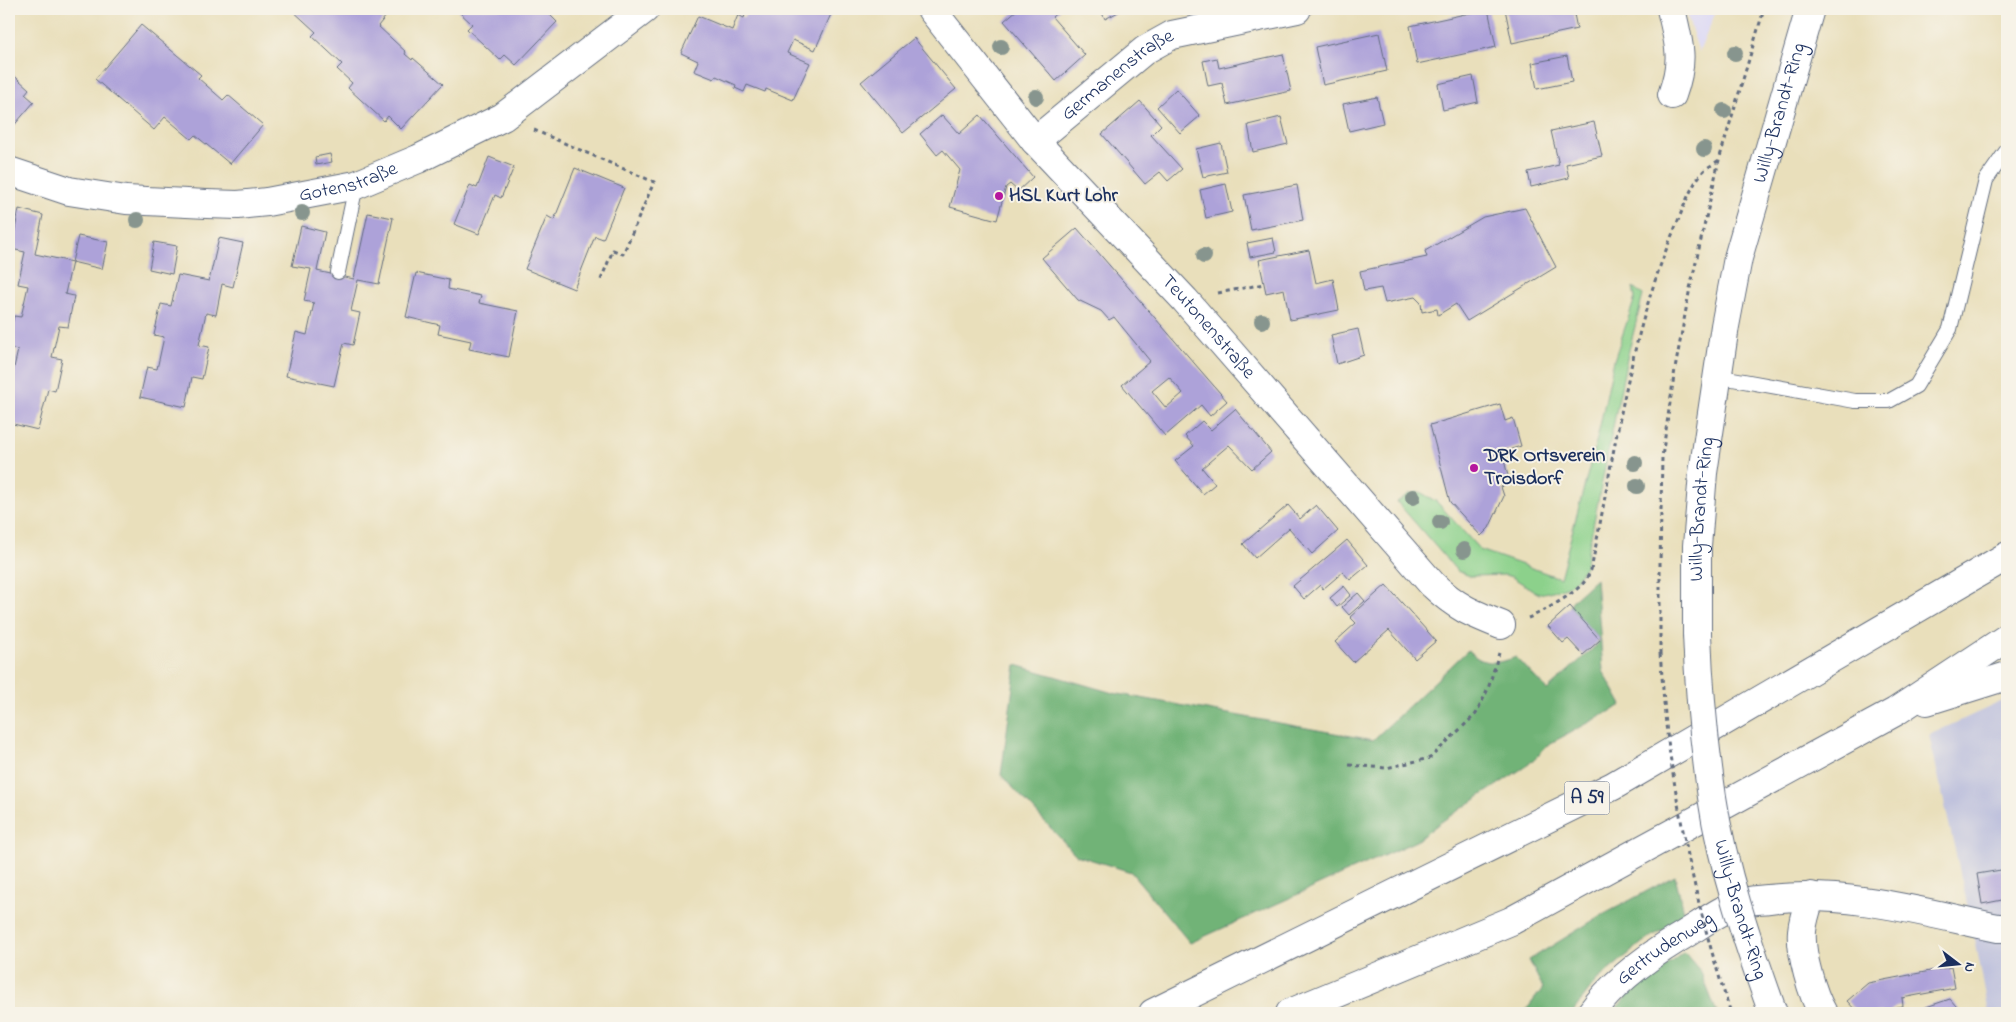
<svg xmlns="http://www.w3.org/2000/svg" width="2016" height="1022" viewBox="0 0 2016 1022" font-family="'Indie Flower',sans-serif">
<style>
.built{fill:#d9d6f7}
.industrial{fill:#c0c2dd}
.green{fill:#8cd18b;stroke:#548074}
.forest{fill:#71b377;stroke:#46716a}
.building{fill:#ada2d9;fill-rule:evenodd}
.lines{fill:none;stroke-linecap:round;stroke-linejoin:round}
.service-casing{stroke:#636d7f;stroke-width:16}
.minor-casing{stroke:#636d7f;stroke-width:30}
.secondary-casing{stroke:#636d7f;stroke-width:30}
.motorway-casing{stroke:#636d7f;stroke-width:30}
.path{stroke:#636d7f;stroke-width:3;stroke-dasharray:4 4;stroke-linecap:butt}
.service{stroke:#fff;stroke-width:14}
.minor{stroke:#fff;stroke-width:28}
.secondary{stroke:#fff;stroke-width:28}
.motorway{stroke:#fff;stroke-width:28}
.secondary-bridge-casing{stroke:#636d7f;stroke-width:30;stroke-linecap:butt}
.path-bridge{stroke:#636d7f;stroke-width:3;stroke-dasharray:4 4;stroke-linecap:butt}
.secondary-bridge{stroke:#fff;stroke-width:28}
.tree{fill:#87958e}
.poi-dot{fill:#b5179e;stroke:#f7f3e8;stroke-width:2}
.labels{text-anchor:middle;dominant-baseline:central;stroke-width:4;stroke-linejoin:round;paint-order:stroke}
.shield{fill:#f7f3e8;stroke:#5d6a87;stroke-width:1}
.shield-label{font-size:19px;font-weight:bold;fill:#1b2f5e}
.street-label{font-size:20px;fill:#1b2f5e;stroke:#f7f3e8}
.poi-label{font-size:20px;font-weight:bold;fill:#1b2f5e;stroke:#f7f3e8;text-anchor:start}
</style>
<rect width="100%" height="100%" fill="#f7f3e8"/>
<filter id="ink" filterUnits="userSpaceOnUse"><feTurbulence type="fractalNoise" baseFrequency=".02" numOctaves="2"/><feDisplacementMap in="SourceGraphic" scale="10" xChannelSelector="R" yChannelSelector="G"/><feConvolveMatrix kernelMatrix="1 2 1 2 8 2 1 2 1" color-interpolation-filters="sRGB"/></filter>
<filter id="wash" filterUnits="userSpaceOnUse"><feTurbulence type="fractalNoise" baseFrequency=".0096" numOctaves="4" result="noise"/><feDisplacementMap in="SourceGraphic" scale="20" xChannelSelector="R" yChannelSelector="G"/><feGaussianBlur stdDeviation="1.12" result="paint"/><feColorMatrix in="noise" values="0 0 0 0 0 0 0 0 0 0 0 0 0 0 0 0 0 1.4 0 .05"/><feComposite in="paint" operator="in"/></filter>
<g filter="url(#wash)">
<rect width="100%" height="100%" fill="#e9dfbb"/>
<!-- built -->
<path class="built" d="M 1685,9 L 1717,9 L 1699,52 Z"/>
<!-- industrial -->
<path class="industrial" d="M 2007,699 L 2007,1013 L 1989,1013 L 1975,939 L 1929,735 Z"/>
<!-- green -->
<path class="green" d="M 1633,287 L 1643,295 L 1627,358 L 1585,566 C 1571,590 1564,588 1539,594 L 1512,577 L 1505,575 L 1470,576 L 1457,571 L 1397,502 L 1409,494 L 1420,492 L 1437,502 L 1480,550 L 1560,578 L 1598,435 L 1614,360 L 1635,298 Z"/>
<!-- forest -->
<g class="forest">
<path d="M 1596,579 L 1603,671 L 1622,705 L 1549,744 L 1529,764 L 1441,822 L 1416,841 L 1190,943 L 1131,872 L 1076,855 L 1001,775 L 1016,665 L 1113,693 L 1373,740 L 1468,650 C 1482,666 1498,664 1516,657 L 1547,690 L 1599,643 L 1600,640 L 1570,606 L 1572,601 Z"/>
<path d="M 1675,876 L 1685,916 L 1643,942 L 1597,980 L 1572,1013 L 1524,1013 L 1543,988 L 1529,960 L 1597,918 Z"/>
<path d="M 1684,952 L 1701,972 L 1717,1013 L 1612,1013 L 1629,994 Z"/>
</g>
<g id="blocks">
<!-- building -->
<g class="building">
<path d="M 291,9 L 378,9 L 386,16 L 378,26 L 406,52 L 405,54 L 412,60 L 413,58 L 443,84 L 401,129 L 388,116 L 384,121 L 348,88 L 352,83 L 337,69 L 342,64 L 312,36 L 316,32 Z"/>
<path d="M 460,9 L 544,9 L 557,22 L 516,65 L 505,55 L 500,60 L 467,29 L 472,24 L 458,11 Z"/>
<path d="M 747,9 L 824,9 L 832,12 L 815,50 L 793,40 L 787,53 L 810,63 L 793,100 L 766,89 L 765,92 L 747,85 L 744,92 L 735,88 L 736,85 L 716,76 L 714,79 L 694,71 L 698,61 L 681,53 L 698,16 L 732,30 L 738,15 L 744,18 Z"/>
<path d="M 1018,9 L 1061,9 L 1052,17 L 1085,55 L 1056,81 L 1004,21 Z"/>
<path d="M 1100,9 L 1124,9 L 1105,19 Z"/>
<path d="M 1180,9 L 1204,9 L 1204,10 L 1181,14 Z"/>
<path d="M 1488,9 L 1496,47 L 1417,64 L 1410,26 Z"/>
<path d="M 1505,9 L 1573,9 L 1577,29 L 1512,43 Z"/>
<path d="M 141,25 L 201,75 L 198,78 L 223,100 L 228,95 L 263,125 L 230,164 L 195,135 L 191,139 L 165,117 L 154,130 L 95,79 Z"/>
<path d="M 1379,33 L 1387,71 L 1323,85 L 1315,47 Z"/>
<path d="M 914,38 L 956,89 L 903,133 L 861,82 Z"/>
<path d="M 1283,54 L 1291,91 L 1227,105 L 1222,83 L 1208,86 L 1203,61 L 1217,58 L 1219,68 Z"/>
<path d="M 1567,56 L 1572,82 L 1537,89 L 1532,63 Z"/>
<path d="M 9,71 L 29,89 L 25,94 L 34,102 L 11,129 L 9,127 Z"/>
<path d="M 1473,76 L 1478,102 L 1443,110 L 1438,84 Z"/>
<path d="M 1176,89 L 1200,116 L 1180,133 L 1157,107 Z"/>
<path d="M 1377,97 L 1383,123 L 1349,131 L 1343,104 Z"/>
<path d="M 1140,101 L 1161,125 L 1151,135 L 1182,169 L 1168,181 L 1160,172 L 1145,184 L 1102,134 Z"/>
<path d="M 942,115 L 959,134 L 980,115 L 1033,177 L 1018,191 L 1010,184 L 1006,187 L 997,220 L 950,207 L 960,170 L 943,150 L 937,155 L 920,134 Z"/>
<path d="M 1281,117 L 1288,144 L 1253,152 L 1248,125 Z"/>
<path d="M 1594,122 L 1602,156 L 1566,164 L 1569,178 L 1531,187 L 1528,172 L 1559,165 L 1551,131 Z"/>
<path d="M 1221,143 L 1227,172 L 1203,177 L 1196,149 Z"/>
<path d="M 330,154 L 332,162 L 316,165 L 315,157 Z"/>
<path d="M 489,157 L 514,167 L 501,198 L 495,195 L 479,234 L 454,224 L 470,185 L 477,188 Z"/>
<path d="M 575,168 L 624,188 L 603,239 L 595,236 L 574,289 L 525,269 L 547,216 L 554,220 Z"/>
<path d="M 1226,184 L 1232,212 L 1206,218 L 1200,190 Z"/>
<path d="M 1297,185 L 1303,220 L 1251,230 L 1244,195 Z"/>
<path d="M 1525,208 L 1556,267 L 1467,321 L 1456,304 L 1438,315 L 1437,309 L 1422,312 L 1421,303 L 1415,297 L 1385,303 L 1381,288 L 1364,291 L 1360,271 L 1427,257 L 1425,251 L 1483,217 Z"/>
<path d="M 19,209 L 43,215 L 35,254 L 72,262 L 65,294 L 74,296 L 68,327 L 59,326 L 52,357 L 62,359 L 55,391 L 48,389 L 38,430 L 9,423 L 9,381 L 11,381 L 18,350 L 9,348 L 9,337 L 14,316 L 21,317 L 28,286 L 18,284 L 25,252 L 11,249 Z"/>
<path d="M 368,213 L 393,218 L 379,284 L 358,280 L 351,311 L 360,313 L 353,345 L 344,343 L 334,386 L 286,376 L 296,332 L 307,335 L 314,303 L 304,301 L 311,269 L 292,266 L 301,226 L 325,232 L 317,271 L 354,279 Z"/>
<path d="M 1077,228 L 1227,401 L 1210,416 L 1201,405 L 1165,436 L 1122,385 L 1150,361 L 1114,317 L 1109,320 L 1101,311 L 1078,300 L 1042,258 ZM 1169,377 L 1183,393 L 1166,408 L 1152,391 Z"/>
<path d="M 78,236 L 108,242 L 102,269 L 72,262 Z"/>
<path d="M 219,238 L 243,243 L 233,287 L 222,284 L 216,315 L 206,313 L 199,345 L 209,347 L 202,379 L 192,377 L 186,407 L 140,397 L 147,367 L 157,369 L 164,337 L 154,335 L 161,304 L 171,306 L 178,275 L 209,281 Z"/>
<path d="M 1273,238 L 1276,252 L 1250,257 L 1247,243 Z"/>
<path d="M 154,242 L 177,246 L 172,274 L 149,269 Z"/>
<path d="M 1309,250 L 1316,283 L 1333,279 L 1339,310 L 1290,320 L 1284,289 L 1266,293 L 1259,260 Z"/>
<path d="M 416,273 L 449,280 L 448,289 L 481,296 L 479,303 L 518,311 L 509,357 L 469,349 L 471,341 L 438,334 L 440,325 L 406,317 Z"/>
<path d="M 1358,329 L 1364,355 L 1337,364 L 1331,335 Z"/>
<path d="M 1500,404 L 1505,421 L 1513,418 L 1521,446 L 1502,452 L 1510,484 L 1501,487 L 1504,496 L 1489,528 L 1481,536 L 1450,502 L 1430,425 Z"/>
<path d="M 1235,409 L 1271,452 L 1252,469 L 1229,445 L 1202,468 L 1215,484 L 1203,494 L 1175,461 L 1194,446 L 1185,436 L 1202,421 L 1211,430 Z"/>
<path d="M 1288,505 L 1300,519 L 1316,505 L 1338,531 L 1312,554 L 1289,528 L 1255,558 L 1243,544 Z"/>
<path d="M 1347,540 L 1368,565 L 1350,580 L 1343,572 L 1323,589 L 1320,585 L 1304,599 L 1293,586 Z"/>
<path d="M 1386,585 L 1436,641 L 1415,659 L 1389,630 L 1353,662 L 1335,642 L 1356,623 L 1350,617 Z"/>
<path d="M 1344,586 L 1351,595 L 1337,607 L 1330,598 Z"/>
<path d="M 1358,593 L 1365,601 L 1349,615 L 1342,607 Z"/>
<path d="M 1570,606 L 1600,640 L 1583,655 L 1568,639 L 1563,643 L 1548,626 Z"/>
<path d="M 2007,869 L 2007,899 L 1982,904 L 1977,874 Z"/>
<path d="M 1951,967 L 1955,988 L 1902,998 L 1903,1006 L 1896,1007 L 1890,1011 L 1892,1013 L 1858,1013 L 1847,1001 L 1868,983 Z"/>
<path d="M 1950,999 L 1962,1013 L 1915,1013 L 1926,1007 Z"/>
</g>
</g>
</g>
<g filter="url(#ink)">
<use href="#blocks" fill-opacity="0" stroke="#636d7f" stroke-width="1"/>
<g class="lines">
<defs>
<g id="service">
<path d="M 338,272 L 356,185"/>
<path d="M 1716,376 L 1855,401 L 1889,401 L 1916,386 L 1950,329 L 1986,180 L 2007,150"/>
</g>
<g id="minor">
<path id="s1" d="M 931,9 L 1035,141 L 1185,300 L 1432,584 C 1456,607 1471,613 1501,625"/>
<path d="M 1671,9 C 1679,44 1685,59 1672,95"/>
<path id="s2" d="M 1035,141 L 1145,50 L 1172,35 L 1297,9"/>
<path id="s3" d="M 9,171 L 69,191 L 126,200 L 207,204 L 238,205 L 267,202 L 356,185 L 418,159 L 503,117 L 645,9"/>
<path d="M 1811,896 C 1807,908 1803,919 1802,931 C 1800,952 1812,995 1823,1013"/>
<path id="s4" d="M 1591,1013 C 1612,984 1646,958 1677,939 C 1695,929 1723,907 1743,902 C 1751,900 1761,900 1769,899 C 1847,890 1922,912 1998,928 L 2007,928"/>
</g>
<g id="secondary">
<path id="s5" d="M 1697,634 L 1697,546 L 1703,473 L 1725,326 L 1738,258 L 1810,9"/>
</g>
<g id="motorway">
<path d="M 1927,701 L 2007,676"/>
<path d="M 1153,1013 L 1613,786 L 2007,556"/>
<path d="M 1290,1013 L 1511,921 L 1895,712 L 2007,638"/>
</g>
</defs>
<!-- service casing -->
<use href="#service" class="service-casing"/>
<!-- minor casing -->
<use href="#minor" class="minor-casing"/>
<!-- secondary casing -->
<use href="#secondary" class="secondary-casing"/>
<!-- motorway casing -->
<use href="#motorway" class="motorway-casing"/>
<!-- path -->
<g class="path">
<path d="M 534,130 L 654,182 L 623,254 L 613,250 L 600,282"/>
<path d="M 1218,293 L 1264,284"/>
<path d="M 1528,618 C 1543,612 1576,593 1585,581 C 1588,577 1589,573 1591,570 C 1614,457 1628,342 1672,235 C 1681,215 1688,191 1701,174 C 1705,168 1714,164 1719,160"/>
<path d="M 1660,654 L 1660,564 L 1662,457 L 1675,369 L 1689,293 L 1719,160 L 1764,9"/>
<path d="M 1349,765 L 1386,768 L 1430,758 L 1476,714 L 1488,689 L 1499,653"/>
</g>
<!-- service -->
<use href="#service" class="service"/>
<!-- minor -->
<use href="#minor" class="minor"/>
<!-- secondary -->
<use href="#secondary" class="secondary"/>
<!-- motorway -->
<use href="#motorway" class="motorway"/>
<defs>
<g id="secondary-bridge">
<path id="s6" d="M 1697,634 C 1699,688 1704,743 1712,797 C 1723,871 1748,943 1773,1013"/>
</g>
</defs>
<!-- secondary-bridge casing -->
<use href="#secondary-bridge" class="secondary-bridge-casing"/>
<!-- path-bridge -->
<path class="path-bridge" d="M 1660,654 C 1663,683 1664,712 1668,741 C 1681,833 1701,925 1731,1013"/>
<!-- secondary-bridge -->
<use href="#secondary-bridge" class="secondary-bridge"/>
</g>
<!-- trees -->
<g class="tree">
<circle cx="1001" cy="47" r="8"/>
<circle cx="1735" cy="53" r="8"/>
<circle cx="1036" cy="97" r="8"/>
<circle cx="1724" cy="111" r="8"/>
<circle cx="1704" cy="149" r="8"/>
<circle cx="302" cy="213" r="8"/>
<circle cx="137" cy="220" r="8"/>
<circle cx="1204" cy="256" r="8"/>
<circle cx="1262" cy="321" r="8"/>
<circle cx="1635" cy="463" r="8"/>
<circle cx="1637" cy="486" r="8"/>
<circle cx="1413" cy="497" r="8"/>
<circle cx="1440" cy="522" r="8"/>
<circle cx="1464" cy="550" r="8"/>
</g>
</g>
<!-- markers -->
<g class="poi-dot">
<circle cx="999" cy="196" r="5"/>
<circle cx="1474" cy="468" r="5"/>
</g>
<g class="labels">
<!-- shield labels -->
<rect class="shield" x="1564.5" y="781.5" width="45" height="33" rx="4"/>
<g class="shield-label">
<text x="1587" y="798">A 59</text>
</g>
<!-- street labels -->
<g class="street-label">
<text stroke="none"><textPath href="#s2" startOffset="106">Germanenstraße</textPath></text>
<text stroke="none"><textPath href="#s5" startOffset="530">Willy-Brandt-Ring</textPath></text>
<text stroke="none"><textPath href="#s3" startOffset="346">Gotenstraße</textPath></text>
<text stroke="none"><textPath href="#s1" startOffset="422">Teutonenstraße</textPath></text>
<text stroke="none"><textPath href="#s5" startOffset="125">Willy-Brandt-Ring</textPath></text>
<text stroke="none"><textPath href="#s6" startOffset="280">Willy-Brandt-Ring</textPath></text>
<text stroke="none"><textPath href="#s4" startOffset="99">Gertrudenweg</textPath></text>
</g>
<!-- poi labels -->
<g class="poi-label">
<text x="1009" y="196">HSL Kurt Lohr</text>
<text x="1484" y="456">DRK Ortsverein<tspan x="1484" dy="23">Troisdorf</tspan></text>
</g>
</g>
<!-- margin -->
<rect width="2016" height="1022" fill="none" stroke="#f7f3e8" stroke-width="30"/>
<!-- north arrow -->
<g transform="translate(1958 964) rotate(106)" stroke="#f7f3e8" stroke-width="4" paint-order="stroke">
<path d="M0-4L9 19L0 12L-9 19Z" fill="#1b2f5e"/>
<text y="-8" font-size="14" font-weight="bold" text-anchor="middle" fill="#1b2f5e">N</text>
</g>
</svg>
